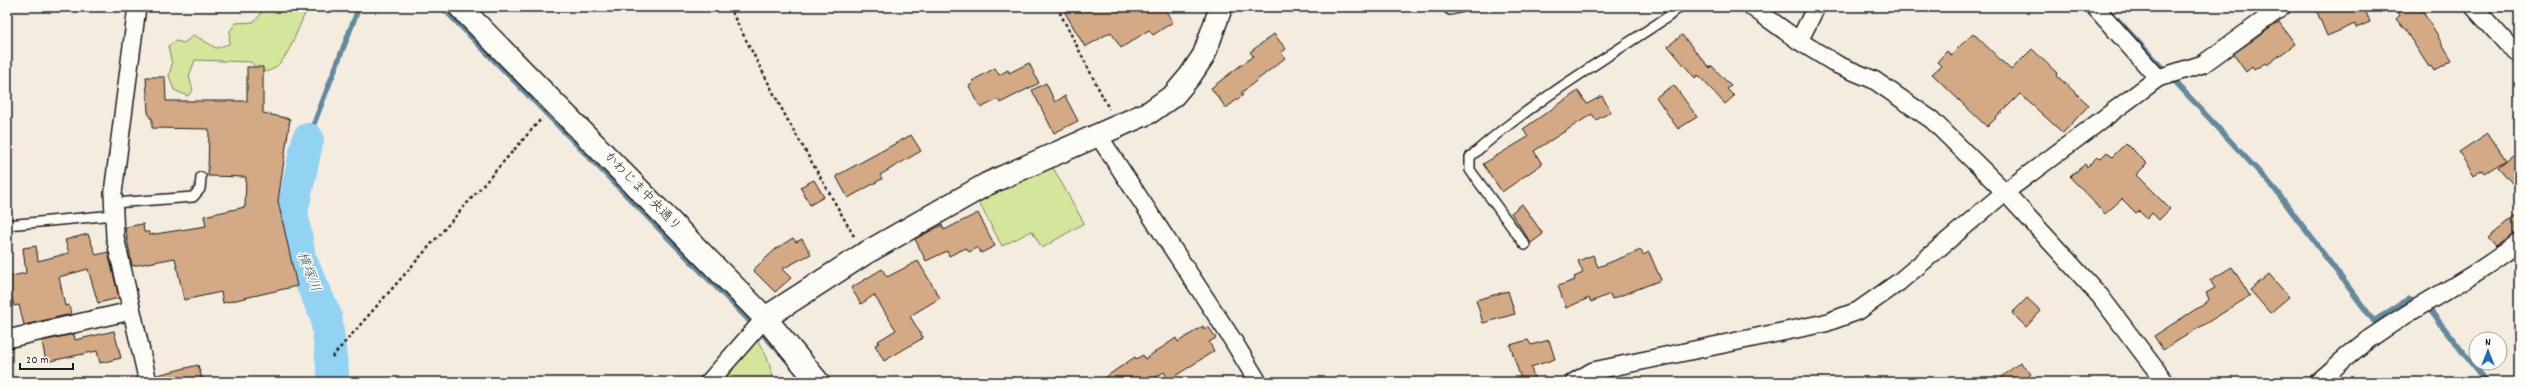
<svg xmlns="http://www.w3.org/2000/svg" width="2526" height="389" viewBox="0 0 2526 389" font-family="Dekko,'Klee One',sans-serif">
<style>
.green{fill:#d3e69b;stroke:#78815c}
.lines{fill:none;stroke-linecap:round;stroke-linejoin:round}
.stream{stroke:#63899d;stroke-width:5.5}
.river{stroke:#92d2f3;stroke-width:32}
.building{fill:#d3aa85;stroke:#1c1c1c}
.service-casing{stroke:#1c1c1c;stroke-width:12}
.minor-casing{stroke:#1c1c1c;stroke-width:20}
.tertiary-casing{stroke:#1c1c1c;stroke-width:25}
.path{stroke:#1c1c1c;stroke-width:2.5;stroke-dasharray:3 3;stroke-linecap:butt}
.service{stroke:#fdfcf7;stroke-width:9}
.minor{stroke:#fdfcf7;stroke-width:17}
.tertiary{stroke:#fdfcf7;stroke-width:22}
.labels{text-anchor:middle;dominant-baseline:central;stroke-width:3;stroke-linejoin:round;paint-order:stroke}
.street-label{font-size:13px;fill:#1c1c1c;stroke:#fdfcf7}
.water-label{font-size:14px;font-style:italic;fill:#455c67;stroke:#fdfcf7}
</style>
<rect width="100%" height="100%" fill="#f5ece0"/>
<filter id="ink" filterUnits="userSpaceOnUse"><feTurbulence type="fractalNoise" baseFrequency=".025" numOctaves="2"/><feDisplacementMap in="SourceGraphic" scale="8" xChannelSelector="R" yChannelSelector="G"/><feConvolveMatrix kernelMatrix="1 2 1 2 8 2 1 2 1" color-interpolation-filters="sRGB"/></filter>
<g filter="url(#ink)">
<!-- green -->
<g class="green">
<path d="M 262,7 L 309,7 C 296,26 288,74 260,72 L 251,62 L 195,60 L 189,76 L 193,90 L 188,96 L 174,90 L 169,76 L 172,64 L 168,46 L 176,41 L 184,43 L 194,35 L 216,48 L 229,44 L 230,31 L 236,23 L 254,22 L 260,15 Z"/>
<path d="M 1051,164 L 1084,223 L 1042,248 L 1032,231 L 1002,246 L 978,201 Z"/>
<path d="M 756,338 L 767,357 L 775,382 L 732,382 L 727,377 L 734,369 L 729,364 Z"/>
</g>
<g class="lines">
<!-- stream -->
<g class="stream">
<path d="M 442,7 L 782,354"/>
<path d="M 2117,19 L 2274,188 L 2374,321 L 2408,299 L 2430,310 L 2486,382"/>
<path d="M 308,139 L 359,7"/>
</g>
<!-- river -->
<path class="river" d="M 308,139 L 292,212 L 300,258 L 326,316 L 334,382"/>
</g>
<!-- building -->
<g class="building">
<path d="M 1072,7 L 1163,7 L 1173,22 L 1153,35 L 1149,30 L 1121,48 L 1111,32 L 1085,47 L 1064,11 Z"/>
<path d="M 2315,7 L 2364,7 L 2370,22 L 2356,28 L 2355,24 L 2327,36 Z"/>
<path d="M 2394,7 L 2420,7 L 2452,60 L 2434,71 L 2431,66 L 2429,67 L 2405,30 L 2396,19 L 2400,15 Z"/>
<path d="M 2279,22 L 2295,44 L 2267,65 L 2265,63 L 2254,70 L 2252,67 L 2246,72 L 2233,54 Z"/>
<path d="M 1973,33 L 2011,70 L 2032,49 L 2058,74 L 2057,76 L 2089,105 L 2063,133 L 2020,94 L 1987,127 L 1932,74 L 1941,66 L 1937,62 L 1947,51 L 1951,55 Z"/>
<path d="M 1274,34 L 1286,49 L 1281,53 L 1285,58 L 1241,93 L 1243,95 L 1226,108 L 1211,88 L 1253,56 L 1250,52 Z"/>
<path d="M 1682,35 L 1710,68 L 1712,66 L 1731,86 L 1727,89 L 1734,96 L 1725,104 L 1698,75 L 1695,78 L 1668,46 Z"/>
<path d="M 1029,63 L 1039,83 L 1000,103 L 998,99 L 981,108 L 969,86 L 974,83 L 972,81 L 995,68 L 999,75 L 1008,70 L 1009,73 Z"/>
<path d="M 247,67 L 263,67 L 263,113 L 290,119 L 278,201 L 297,286 L 223,303 L 221,292 L 184,300 L 175,258 L 132,266 L 125,227 L 143,224 L 144,232 L 149,232 L 149,235 L 206,226 L 204,216 L 245,207 L 246,177 L 208,176 L 209,129 L 152,128 L 152,118 L 150,118 L 148,112 L 146,77 L 165,77 L 166,101 L 247,101 Z"/>
<path d="M 1046,83 L 1055,102 L 1065,96 L 1078,121 L 1054,133 L 1032,90 Z"/>
<path d="M 1674,85 L 1697,117 L 1678,129 L 1656,97 Z"/>
<path d="M 1578,91 L 1587,104 L 1602,96 L 1611,112 L 1596,120 L 1592,114 L 1534,151 L 1542,164 L 1502,192 L 1483,164 L 1528,137 L 1523,129 Z"/>
<path d="M 2488,133 L 2506,160 L 2485,173 L 2483,170 L 2474,176 L 2459,152 Z"/>
<path d="M 911,135 L 921,151 L 880,175 L 882,179 L 848,198 L 836,176 Z"/>
<path d="M 2126,143 L 2147,164 L 2136,175 L 2170,209 L 2159,220 L 2152,213 L 2147,219 L 2139,211 L 2136,213 L 2122,199 L 2105,214 L 2070,177 L 2085,164 L 2087,167 L 2097,157 L 2100,159 L 2107,152 L 2112,157 Z"/>
<path d="M 2519,150 L 2519,191 L 2498,167 Z"/>
<path d="M 814,180 L 824,197 L 810,205 L 800,187 Z"/>
<path d="M 1522,204 L 1543,234 L 1531,243 L 1511,213 Z"/>
<path d="M 978,213 L 995,246 L 981,253 L 978,247 L 969,252 L 966,248 L 949,256 L 947,251 L 926,261 L 915,239 L 942,225 L 944,230 Z"/>
<path d="M 2519,213 L 2519,232 L 2496,247 L 2488,238 Z"/>
<path d="M 88,234 L 96,255 L 108,252 L 119,298 L 98,303 L 88,269 L 59,277 L 65,306 L 69,305 L 71,314 L 24,325 L 19,305 L 14,306 L 7,277 L 26,273 L 23,248 L 36,246 L 38,261 L 69,253 L 65,240 Z"/>
<path d="M 793,238 L 796,242 L 802,239 L 811,254 L 782,269 L 791,278 L 775,292 L 753,270 L 777,248 Z"/>
<path d="M 1641,250 L 1643,255 L 1649,252 L 1661,280 L 1612,299 L 1610,294 L 1591,302 L 1589,298 L 1566,308 L 1558,286 L 1575,280 L 1574,277 L 1583,273 L 1578,261 L 1593,255 L 1598,267 Z"/>
<path d="M 918,261 L 940,298 L 910,316 L 923,338 L 884,361 L 875,345 L 879,343 L 878,341 L 896,330 L 874,295 L 861,304 L 851,288 L 882,269 L 887,277 Z"/>
<path d="M 2232,267 L 2250,296 L 2163,350 L 2154,336 L 2207,302 L 2209,299 L 2206,293 L 2215,288 L 2210,280 Z"/>
<path d="M 2269,274 L 2289,297 L 2270,313 L 2250,290 Z"/>
<path d="M 1508,291 L 1515,314 L 1483,323 L 1476,300 Z"/>
<path d="M 2027,298 L 2041,311 L 2026,327 L 2012,313 Z"/>
<path d="M 1203,326 L 1204,329 L 1208,326 L 1216,338 L 1209,342 L 1214,351 L 1169,380 L 1164,372 L 1148,382 L 1098,382 L 1135,357 L 1136,359 L 1143,355 L 1145,359 L 1176,338 L 1178,342 Z"/>
<path d="M 114,331 L 121,358 L 100,363 L 97,351 L 46,362 L 42,341 L 74,334 L 75,340 Z"/>
<path d="M 1528,340 L 1531,345 L 1549,340 L 1555,359 L 1531,367 L 1535,382 L 1522,382 L 1510,345 Z"/>
<path d="M 2020,362 L 2031,374 L 2022,382 L 1996,382 Z"/>
<path d="M 198,365 L 203,382 L 158,382 L 157,375 Z"/>
</g>
<g class="lines">
<defs>
<g id="service">
<path d="M 1446,7 L 1450,10 L 1463,7"/>
<path d="M 114,203 L 193,197 L 200,189 L 201,177"/>
<path d="M 7,225 L 114,215"/>
<path d="M 1525,245 L 1470,170 L 1470,157 C 1530,103 1602,61 1669,16 L 1679,7"/>
</g>
<g id="minor">
<path d="M 137,7 L 113,193 L 115,237 L 148,382"/>
<path d="M 1752,7 L 1799,41 L 1838,65 L 1874,80 L 1932,120 L 2005,192 L 2100,296 L 2165,382"/>
<path d="M 2474,7 L 2509,46 L 2519,54"/>
<path d="M 1799,41 L 1816,7"/>
<path d="M 2158,78 L 2203,64 L 2282,7"/>
<path d="M 1098,135 L 1232,339 L 1258,382"/>
<path d="M 7,339 L 131,311"/>
<path d="M 709,382 L 765,318"/>
<path d="M 1574,382 L 1593,371 L 1825,323 L 1858,311 L 1899,282 L 2005,192 L 2158,78 L 2095,7"/>
<path d="M 2318,382 C 2337,366 2355,348 2375,335 C 2422,302 2474,278 2519,242"/>
</g>
<g id="tertiary">
<path d="M 460,7 L 765,318 L 818,382"/>
<path d="M 765,318 L 864,254 L 987,184 L 1150,112 L 1174,95 L 1190,76 L 1204,55 L 1221,7"/>
</g>
</defs>
<!-- service casing -->
<use href="#service" class="service-casing"/>
<!-- minor casing -->
<use href="#minor" class="minor-casing"/>
<!-- tertiary casing -->
<use href="#tertiary" class="tertiary-casing"/>
<!-- path -->
<g class="path">
<path d="M 729,7 L 786,117 L 855,238"/>
<path d="M 1057,7 L 1109,109"/>
<path d="M 332,357 L 542,118"/>
</g>
<!-- service -->
<use href="#service" class="service"/>
<!-- minor -->
<use href="#minor" class="minor"/>
<!-- tertiary -->
<use href="#tertiary" class="tertiary"/>
</g>
</g>
<g class="labels">
<!-- street labels -->
<g class="street-label">
<text transform="translate(642 192) rotate(46)">かわじま中央通り</text>
</g>
<!-- water labels -->
<g class="water-label">
<text transform="translate(308 272) rotate(69)">横塚川</text>
</g>
</g>
<!-- margin -->
<rect width="2526" height="389" fill="none" stroke="#fdfcf7" stroke-width="24"/>
<rect x="12" y="12" width="2502" height="365" fill="none" stroke="#1c1c1c" stroke-width="1.5" filter="url(#ink)"/>
<!-- north arrow -->
<g transform="translate(2488 351)"><circle r="19" fill="#fdfcf7" stroke="#a3a29f"/>
<path d="M0-3L7 15L0 10L-7 15Z" fill="#1f6fb2"/>
<text y="-6" font-size="11" font-weight="bold" text-anchor="middle" fill="#1c1c1c">N</text>
</g>
<!-- scale -->
<path d="M20 363v6h53v-6" fill="none" stroke="#1c1c1c" stroke-width="2"/>
<text x="26" y="363" font-size="12" fill="#1c1c1c" stroke="#fdfcf7" stroke-width="3" paint-order="stroke">20 m</text>
</svg>
